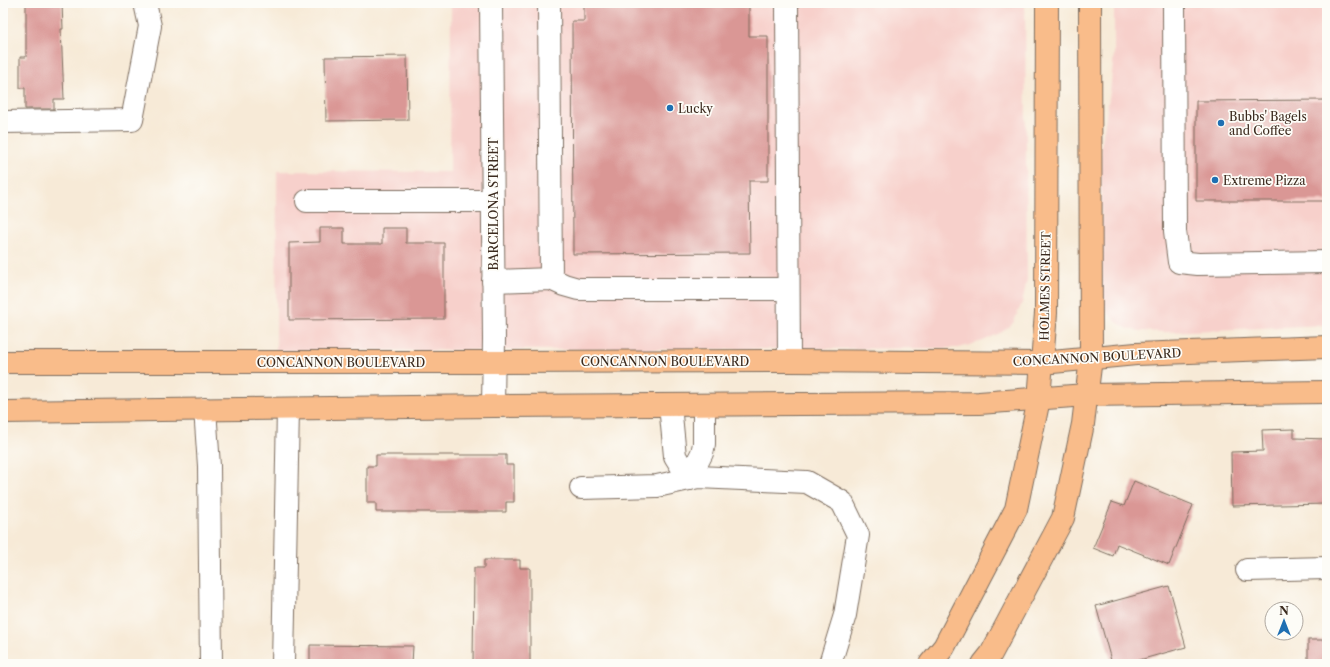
<svg xmlns="http://www.w3.org/2000/svg" width="1330" height="667" viewBox="0 0 1330 667" font-family="'Libre Caslon Text',serif">
<style>
.built{fill:#f7d0cb}
.building{fill:#da9795}
.lines{fill:none;stroke-linecap:round;stroke-linejoin:round}
.minor-casing{stroke:#7d6d5f;stroke-width:24}
.major-casing{stroke:#7d6d5f;stroke-width:24}
.minor{stroke:#fff;stroke-width:22}
.major{stroke:#f9bc8a;stroke-width:22}
.poi-dot{fill:#1f6fb2;stroke:#fdfcf7;stroke-width:1.5}
.labels{text-anchor:middle;dominant-baseline:central;stroke-width:3.5;stroke-linejoin:round;paint-order:stroke}
.poi-label{font-size:12px;fill:#3b2a1e;stroke:#fdfcf7;text-anchor:start}
.street-label{font-size:12px;fill:#3b2a1e;stroke:#fdfcf7}
</style>
<rect width="100%" height="100%" fill="#fdfcf7"/>
<filter id="ink" filterUnits="userSpaceOnUse"><feTurbulence type="fractalNoise" baseFrequency=".025" numOctaves="2"/><feDisplacementMap in="SourceGraphic" scale="8" xChannelSelector="R" yChannelSelector="G"/><feConvolveMatrix kernelMatrix="1 2 1 2 8 2 1 2 1" color-interpolation-filters="sRGB"/></filter>
<filter id="wash" filterUnits="userSpaceOnUse"><feTurbulence type="fractalNoise" baseFrequency=".012" numOctaves="4" result="noise"/><feDisplacementMap in="SourceGraphic" scale="16" xChannelSelector="R" yChannelSelector="G"/><feGaussianBlur stdDeviation="0.9" result="paint"/><feColorMatrix in="noise" values="0 0 0 0 0 0 0 0 0 0 0 0 0 0 0 0 0 1.4 0 .05"/><feComposite in="paint" operator="in"/></filter>
<g filter="url(#wash)">
<rect width="100%" height="100%" fill="#f7ead7"/>
<!-- built -->
<g class="built">
<path d="M 451,3 L 1025,3 L 1027,279 L 1022,303 L 1013,323 L 1002,332 L 983,341 L 959,348 L 276,351 L 277,171 L 450,172 Z"/>
<path d="M 1114,3 L 1327,3 L 1327,325 L 1167,332 L 1141,331 L 1128,329 L 1118,323 L 1107,312 L 1102,300 L 1101,147 L 1110,92 L 1114,54 Z"/>
</g>
<g id="blocks">
<!-- building -->
<g class="building">
<path d="M 26,3 L 62,3 L 63,29 L 61,29 L 64,99 L 54,99 L 54,109 L 25,109 L 25,88 L 20,88 L 20,57 L 26,57 Z"/>
<path d="M 584,3 L 749,3 L 749,36 L 768,36 L 768,181 L 749,181 L 750,253 L 573,254 L 572,21 L 584,21 Z"/>
<path d="M 407,56 L 408,120 L 326,121 L 325,57 Z"/>
<path d="M 1327,100 L 1327,201 L 1196,201 L 1196,101 Z"/>
<path d="M 320,228 L 344,228 L 344,244 L 382,244 L 382,228 L 406,228 L 406,243 L 444,243 L 444,319 L 289,320 L 289,243 L 320,242 Z"/>
<path d="M 1294,429 L 1294,438 L 1327,439 L 1327,504 L 1232,506 L 1231,452 L 1263,451 L 1262,430 Z"/>
<path d="M 376,455 L 506,455 L 506,465 L 514,465 L 514,502 L 506,502 L 506,512 L 376,512 L 376,503 L 367,503 L 367,466 L 376,466 Z"/>
<path d="M 1134,481 L 1193,505 L 1169,565 L 1117,544 L 1113,556 L 1093,548 L 1112,502 L 1124,506 Z"/>
<path d="M 484,560 L 520,560 L 520,568 L 530,568 L 530,664 L 473,664 L 474,568 L 484,568 Z"/>
<path d="M 1169,586 L 1186,647 L 1125,664 L 1112,664 L 1096,606 Z"/>
<rect x="1308" y="640" width="19" height="24"/>
<path d="M 310,645 L 413,646 L 412,664 L 310,664 Z"/>
</g>
</g>
</g>
<g filter="url(#ink)">
<use href="#blocks" fill-opacity="0" stroke="#7d6d5f" stroke-width="1"/>
<g class="lines">
<defs>
<g id="minor">
<path d="M 491,3 L 494,339 L 493,406"/>
<path d="M 549,3 L 551,279"/>
<path d="M 787,3 L 789,361"/>
<path d="M 1174,3 L 1175,231 L 1179,262 L 1198,264 L 1327,262"/>
<path d="M 3,122 L 132,120 L 150,26 L 145,3"/>
<path d="M 307,201 L 493,201"/>
<path d="M 493,281 L 551,279 L 564,285 L 578,289 L 788,289"/>
<path d="M 670,405 L 675,456 L 689,479"/>
<path d="M 205,409 L 209,466 L 211,664"/>
<path d="M 689,479 L 702,453 L 704,444 L 704,405"/>
<path d="M 581,488 L 657,486 L 698,477 L 807,482 L 842,502 L 858,535 L 845,615 L 830,664"/>
<path d="M 1247,570 L 1327,568"/>
<path d="M 283,664 L 288,409"/>
</g>
<g id="major">
<path d="M 3,362 L 494,362 L 789,361 L 1042,363 L 1136,354 L 1327,347"/>
<path d="M 3,412 L 493,406 L 979,403 L 1086,395 L 1327,392"/>
<path d="M 930,664 L 944,647 L 1016,509 L 1039,399 L 1046,313 L 1047,3"/>
<path d="M 983,664 L 991,654 L 1063,518 L 1083,424 L 1091,358 L 1090,3"/>
</g>
</defs>
<!-- minor casing -->
<use href="#minor" class="minor-casing"/>
<!-- major casing -->
<use href="#major" class="major-casing"/>
<!-- minor -->
<use href="#minor" class="minor"/>
<!-- major -->
<use href="#major" class="major"/>
</g>
</g>
<!-- markers -->
<g class="poi-dot">
<circle cx="670" cy="108" r="4"/>
<circle cx="1221" cy="123" r="4"/>
<circle cx="1215" cy="180" r="4"/>
</g>
<g class="labels">
<!-- poi labels -->
<g class="poi-label">
<text x="678" y="108">Lucky</text>
<text x="1229" y="116">Bubbs' Bagels<tspan x="1229" dy="14">and Coffee</tspan></text>
<text x="1223" y="180">Extreme Pizza</text>
</g>
<!-- street labels -->
<g class="street-label">
<text transform="translate(493 204) rotate(-90)">BARCELONA STREET</text>
<text transform="translate(1045 286) rotate(-89)">HOLMES STREET</text>
<text transform="translate(1097 357) rotate(-3)">CONCANNON BOULEVARD</text>
<text x="665" y="361">CONCANNON BOULEVARD</text>
<text x="341" y="362">CONCANNON BOULEVARD</text>
</g>
</g>
<!-- margin -->
<rect width="1330" height="667" fill="none" stroke="#fdfcf7" stroke-width="16"/>
<!-- north arrow -->
<g transform="translate(1284 621)"><circle r="19" fill="#fdfcf7" stroke="#afa8a0"/>
<path d="M0-3L7 15L0 10L-7 15Z" fill="#1f6fb2"/>
<text y="-6" font-size="11" font-weight="bold" text-anchor="middle" fill="#3b2a1e">N</text>
</g>
</svg>
